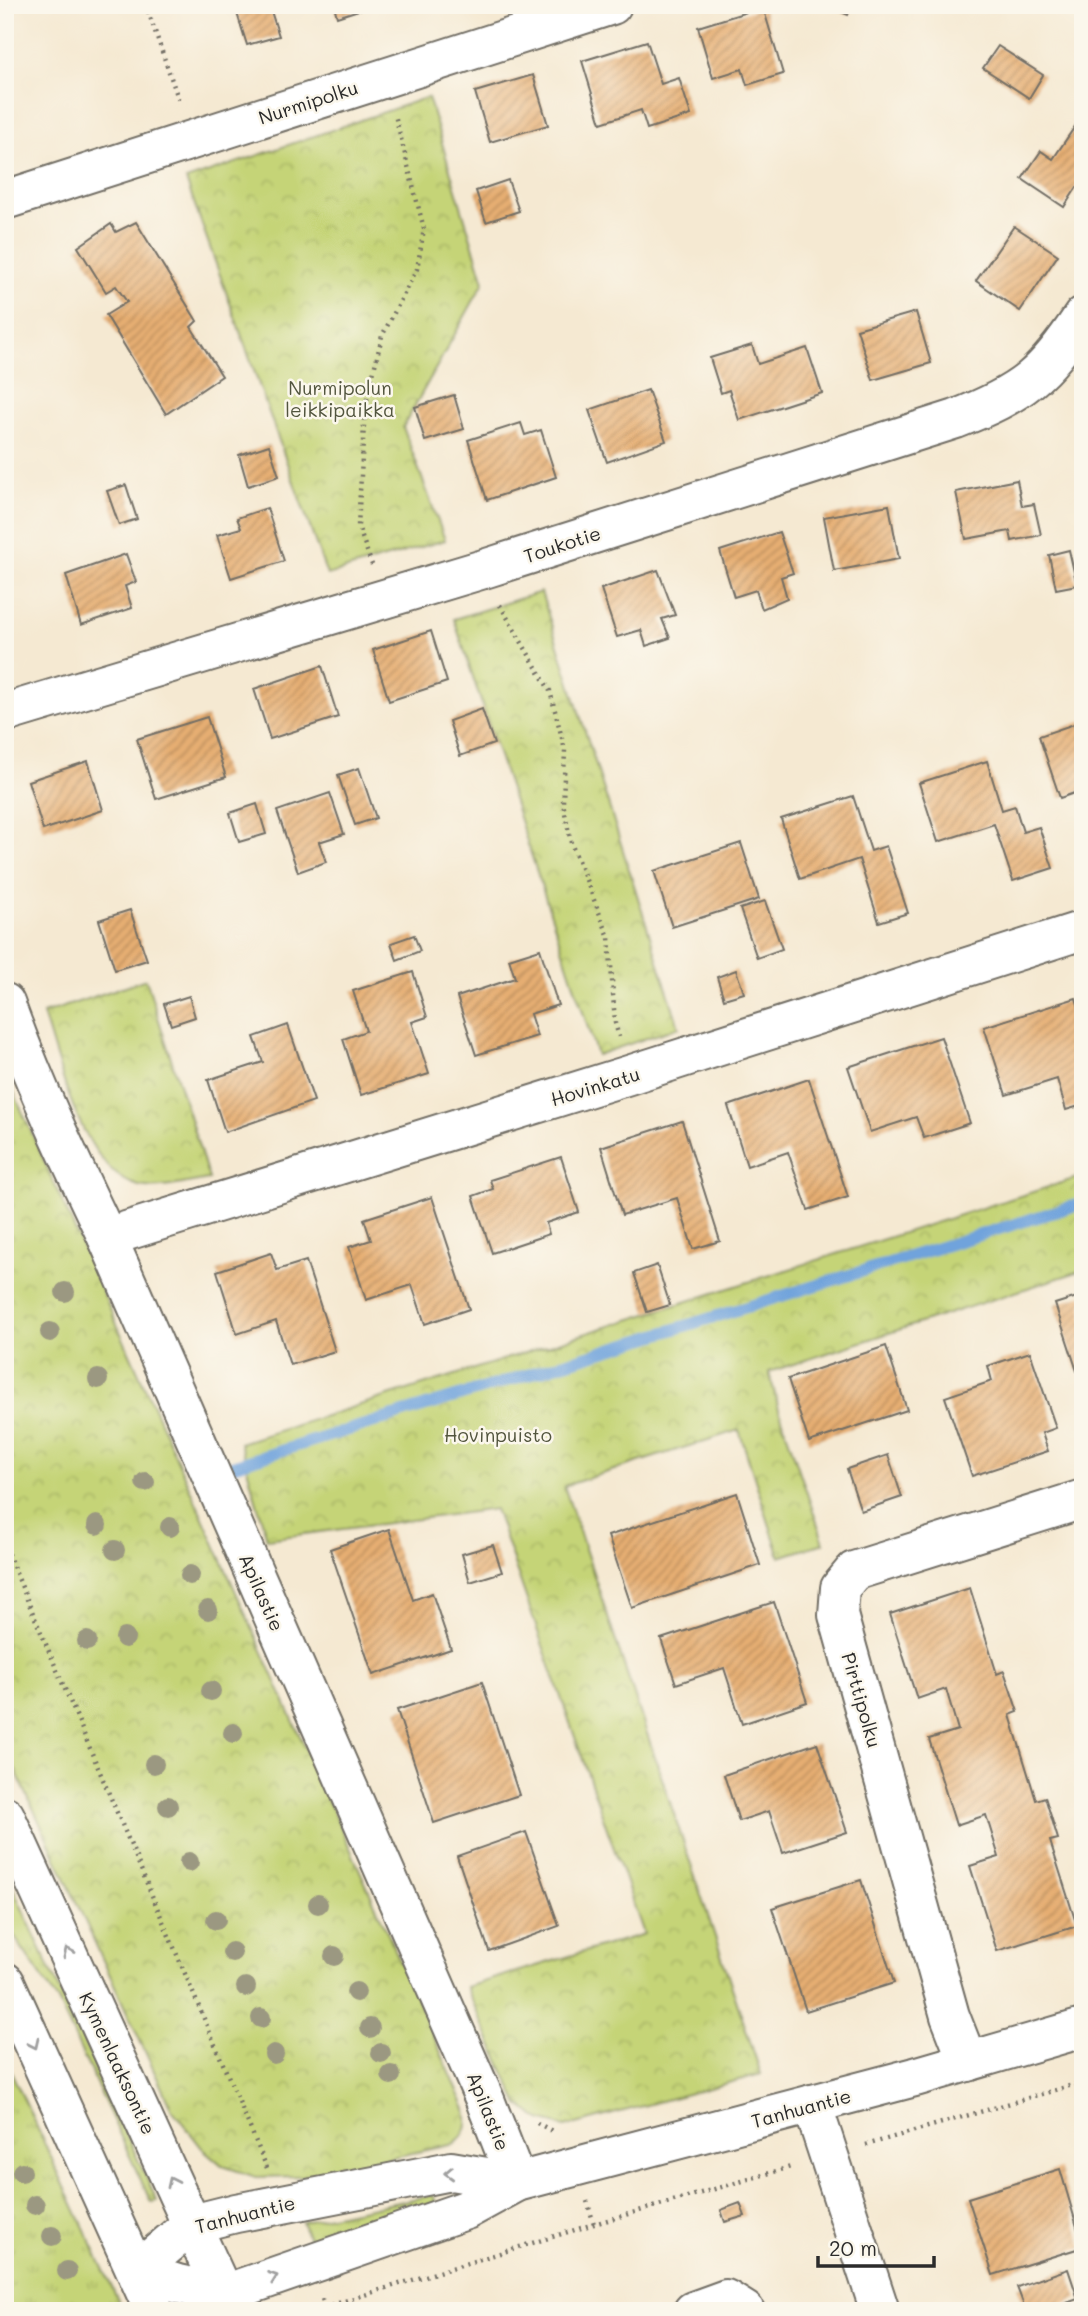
<svg xmlns="http://www.w3.org/2000/svg" width="1088" height="2316" viewBox="0 0 1088 2316" font-family="Mali,sans-serif">
<style>
.grass{fill:url(#grass-tufts);stroke:#788051;stroke-width:2}
.park{fill:url(#park-crowns);stroke:#788051;stroke-width:2}
.lines{fill:none;stroke-linecap:round;stroke-linejoin:round}
.stream{stroke:#6fa3dc;stroke-width:12}
.building{fill:url(#building-hatch)}
.minor-casing{stroke:#726e65;stroke-width:42}
.major-casing{stroke:#726e65;stroke-width:42}
.path{stroke:#726e65;stroke-width:4.5;stroke-dasharray:2 5;stroke-linecap:butt}
.minor{stroke:#fff;stroke-width:38}
.major{stroke:#fff;stroke-width:38}
.tree{fill:#9b9881}
.oneway{stroke:#a0a0a0}
.labels{text-anchor:middle;dominant-baseline:central;stroke-width:5;stroke-linejoin:round;paint-order:stroke}
.street-label{font-size:19px;fill:#2b2b2b;stroke:#fbf7ec}
.park-label{font-size:19px;fill:#52553e;stroke:#fbf7ec}
</style>
<defs>
<pattern id="grass-tufts" width="24" height="20" patternUnits="userSpaceOnUse" patternTransform="scale(1.75)"><rect width="24" height="20" fill="#c5d477"/><path d="M3 7l-1-3M5 7V3M7 7l1-3M15 17l-1-3M17 17v-4M19 17l1-3" fill="none" stroke="#a9b667"/></pattern>
<pattern id="park-crowns" width="20" height="18" patternUnits="userSpaceOnUse" patternTransform="scale(1.75)"><rect width="20" height="18" fill="#c5d477"/><path d="M2 6a3 3 0 1 1 6 0M12 15a3 3 0 1 1 6 0" fill="none" stroke="#a9b667"/></pattern>
<pattern id="building-hatch" width="6" height="6" patternUnits="userSpaceOnUse" patternTransform="scale(1.75)"><rect width="6" height="6" fill="#e6ae72"/><path d="M-1 1l2-2M0 6l6-6M5 7l2-2" fill="none" stroke="#bb8e5e"/></pattern>
</defs>
<rect width="100%" height="100%" fill="#fbf7ec"/>
<filter id="ink" filterUnits="userSpaceOnUse"><feTurbulence type="fractalNoise" baseFrequency=".0143" numOctaves="2"/><feDisplacementMap in="SourceGraphic" scale="14" xChannelSelector="R" yChannelSelector="G"/><feConvolveMatrix kernelMatrix="1 2 1 2 8 2 1 2 1" color-interpolation-filters="sRGB"/></filter>
<filter id="wash" filterUnits="userSpaceOnUse"><feTurbulence type="fractalNoise" baseFrequency=".00686" numOctaves="4" result="noise"/><feDisplacementMap in="SourceGraphic" scale="28" xChannelSelector="R" yChannelSelector="G"/><feGaussianBlur stdDeviation="1.57" result="paint"/><feColorMatrix in="noise" values="0 0 0 0 0 0 0 0 0 0 0 0 0 0 0 0 0 1.4 0 .05"/><feComposite in="paint" operator="in"/></filter>
<g filter="url(#wash)">
<rect width="100%" height="100%" fill="#f5e9d2"/>
<!-- grass -->
<g class="grass">
<path d="M 5,1871 L 157,2201 L 151,2202 L 58,2001 L 5,1923 Z"/>
<path d="M 5,2059 L 123,2311 L 5,2311 Z"/>
<path d="M 433,2195 L 436,2202 L 312,2246 L 302,2222 Z"/>
</g>
<!-- park -->
<g class="park">
<path d="M 428,97 L 484,282 L 403,427 L 445,540 L 327,575 L 186,180 Z"/>
<path d="M 541,592 L 679,1027 L 597,1055 L 454,619 Z"/>
<path d="M 146,979 L 209,1179 C 188,1182 160,1191 139,1186 C 83,1172 59,1063 43,1014 Z"/>
<path d="M 5,1073 L 466,2109 C 469,2125 467,2133 455,2144 L 303,2176 L 256,2177 L 223,2166 L 202,2148 L 171,2108 L 5,1747 Z"/>
<path d="M 1083,1176 L 1083,1270 L 769,1372 L 781,1417 L 824,1543 L 780,1557 L 739,1430 L 564,1486 L 761,2074 L 565,2127 L 541,2120 L 519,2105 L 466,1987 L 644,1934 L 495,1509 L 267,1539 L 240,1443 Z"/>
</g>
<g class="lines">
<!-- stream -->
<path class="stream" d="M 232,1466 L 1083,1203"/>
</g>
<g id="blocks">
<!-- building -->
<g class="building">
<path d="M 252,5 L 269,5 L 279,36 L 247,45 L 236,10 Z"/>
<path d="M 334,5 L 371,5 L 371,6 L 337,17 Z"/>
<path d="M 825,5 L 852,5 L 848,15 Z"/>
<path d="M 763,7 L 783,74 L 747,85 L 742,69 L 713,78 L 698,27 Z"/>
<path d="M 647,41 L 661,84 L 679,78 L 691,115 L 647,129 L 641,110 L 601,123 L 582,61 Z"/>
<path d="M 998,46 L 1043,75 L 1029,98 L 983,68 Z"/>
<path d="M 533,75 L 548,125 L 490,142 L 475,92 Z"/>
<path d="M 1080,119 L 1083,121 L 1083,190 L 1077,187 L 1064,207 L 1022,179 L 1041,151 L 1053,159 Z"/>
<path d="M 508,180 L 519,211 L 486,222 L 476,191 Z"/>
<path d="M 136,222 L 197,321 L 191,327 L 222,376 L 166,414 L 106,315 L 127,302 L 116,286 L 106,292 L 78,247 L 111,224 L 116,232 Z"/>
<path d="M 1014,226 L 1058,255 L 1020,311 L 976,281 Z"/>
<path d="M 916,312 L 931,363 L 873,380 L 857,329 Z"/>
<path d="M 752,345 L 758,364 L 807,348 L 822,393 L 739,420 L 729,390 L 721,393 L 710,358 Z"/>
<path d="M 648,390 L 666,441 L 607,462 L 589,410 Z"/>
<path d="M 454,395 L 464,429 L 425,441 L 415,407 Z"/>
<path d="M 521,423 L 525,435 L 541,430 L 556,477 L 487,500 L 468,440 Z"/>
<path d="M 269,445 L 279,476 L 248,486 L 239,455 Z"/>
<path d="M 1017,480 L 1022,506 L 1034,504 L 1041,535 L 1012,541 L 1010,531 L 966,539 L 956,492 Z"/>
<path d="M 126,485 L 137,519 L 119,525 L 107,491 Z"/>
<path d="M 889,505 L 899,559 L 834,571 L 824,517 Z"/>
<path d="M 267,508 L 284,561 L 231,578 L 217,535 L 241,528 L 237,518 Z"/>
<path d="M 779,532 L 793,573 L 781,577 L 787,598 L 762,609 L 756,590 L 734,597 L 720,551 Z"/>
<path d="M 1069,550 L 1077,585 L 1056,589 L 1049,555 Z"/>
<path d="M 126,554 L 136,582 L 125,586 L 132,608 L 81,625 L 66,575 Z"/>
<path d="M 658,570 L 675,615 L 662,619 L 670,638 L 646,646 L 641,630 L 617,637 L 601,589 Z"/>
<path d="M 431,631 L 447,682 L 389,701 L 373,650 Z"/>
<path d="M 322,666 L 338,717 L 270,739 L 254,689 Z"/>
<path d="M 482,709 L 494,744 L 460,756 L 449,721 Z"/>
<path d="M 207,717 L 226,777 L 156,799 L 137,739 Z"/>
<path d="M 1083,721 L 1083,790 L 1060,798 L 1039,736 Z"/>
<path d="M 88,761 L 103,810 L 43,830 L 28,781 Z"/>
<path d="M 987,761 L 1002,810 L 1015,806 L 1023,832 L 1039,827 L 1053,868 L 1013,881 L 994,824 L 938,842 L 919,783 Z"/>
<path d="M 359,768 L 376,818 L 355,825 L 338,775 Z"/>
<path d="M 330,793 L 344,834 L 319,842 L 326,862 L 298,872 L 277,811 Z"/>
<path d="M 853,796 L 871,851 L 886,846 L 908,913 L 879,922 L 859,859 L 800,879 L 781,819 Z"/>
<path d="M 257,804 L 266,834 L 239,842 L 230,813 Z"/>
<path d="M 741,843 L 759,899 L 672,927 L 654,871 Z"/>
<path d="M 765,901 L 782,949 L 757,958 L 740,909 Z"/>
<path d="M 130,910 L 147,960 L 115,970 L 99,920 Z"/>
<path d="M 414,935 L 420,951 L 397,960 L 391,943 Z"/>
<path d="M 540,949 L 558,1005 L 530,1014 L 537,1036 L 476,1055 L 457,997 L 515,978 L 509,959 Z"/>
<path d="M 736,970 L 744,993 L 724,999 L 717,977 Z"/>
<path d="M 413,972 L 427,1017 L 412,1022 L 429,1074 L 361,1095 L 343,1039 L 366,1031 L 353,991 Z"/>
<path d="M 189,996 L 195,1017 L 171,1025 L 164,1004 Z"/>
<path d="M 1076,998 L 1083,1020 L 1083,1105 L 1066,1110 L 1057,1079 L 1006,1095 L 984,1027 Z"/>
<path d="M 288,1025 L 314,1101 L 225,1132 L 208,1080 L 263,1062 L 254,1037 Z"/>
<path d="M 941,1037 L 970,1123 L 924,1138 L 916,1117 L 870,1132 L 848,1067 Z"/>
<path d="M 809,1079 L 848,1197 L 808,1210 L 788,1152 L 747,1166 L 728,1106 Z"/>
<path d="M 682,1121 L 720,1241 L 693,1249 L 677,1198 L 622,1215 L 601,1147 Z"/>
<path d="M 561,1157 L 579,1212 L 546,1223 L 549,1234 L 492,1253 L 473,1196 L 493,1189 L 490,1180 Z"/>
<path d="M 432,1197 L 469,1309 L 425,1324 L 412,1285 L 366,1300 L 349,1247 L 371,1240 L 364,1219 Z"/>
<path d="M 271,1253 L 277,1270 L 306,1261 L 335,1351 L 290,1365 L 276,1321 L 237,1334 L 217,1271 Z"/>
<path d="M 657,1265 L 670,1305 L 647,1312 L 634,1273 Z"/>
<path d="M 1083,1295 L 1083,1369 L 1077,1371 L 1055,1304 Z"/>
<path d="M 886,1346 L 907,1410 L 809,1442 L 788,1379 Z"/>
<path d="M 1030,1352 L 1056,1428 L 1042,1433 L 1048,1451 L 972,1476 L 945,1397 L 992,1381 L 988,1366 Z"/>
<path d="M 888,1455 L 902,1497 L 861,1511 L 847,1469 Z"/>
<path d="M 737,1493 L 760,1565 L 632,1608 L 608,1536 Z"/>
<path d="M 389,1529 L 413,1600 L 432,1593 L 451,1649 L 373,1675 L 330,1549 Z"/>
<path d="M 493,1545 L 502,1572 L 470,1582 L 462,1554 Z"/>
<path d="M 970,1588 L 997,1674 L 1004,1671 L 1018,1712 L 1010,1715 L 1036,1800 L 1045,1797 L 1058,1839 L 1050,1841 L 1077,1926 L 997,1951 L 970,1866 L 999,1857 L 986,1815 L 956,1825 L 929,1739 L 958,1730 L 946,1689 L 917,1699 L 890,1614 Z"/>
<path d="M 774,1602 L 807,1702 L 742,1724 L 724,1668 L 676,1684 L 661,1639 Z"/>
<path d="M 482,1682 L 519,1795 L 434,1823 L 397,1710 Z"/>
<path d="M 817,1743 L 847,1832 L 783,1853 L 769,1811 L 739,1821 L 724,1775 Z"/>
<path d="M 526,1832 L 559,1926 L 489,1951 L 457,1856 Z"/>
<path d="M 861,1880 L 894,1983 L 806,2011 L 772,1908 Z"/>
<path d="M 1060,2169 L 1083,2247 L 993,2275 L 968,2198 Z"/>
<path d="M 740,2203 L 745,2216 L 725,2222 L 721,2210 Z"/>
<path d="M 1068,2269 L 1078,2299 L 1044,2311 L 1026,2311 L 1017,2287 Z"/>
</g>
</g>
</g>
<g filter="url(#ink)">
<use href="#blocks" fill-opacity="0" stroke="#726e65" stroke-width="2"/>
<g class="lines">
<defs>
<g id="minor">
<path d="M 5,200 L 612,5"/>
<path d="M 5,713 L 487,568 L 956,419 C 1023,393 1043,376 1083,316"/>
<path d="M 5,1003 C 34,1084 70,1160 107,1237 L 485,2100 L 517,2182"/>
<path d="M 107,1237 L 629,1075 L 1083,930"/>
<path d="M 968,2062 L 950,2016 L 838,1615 L 840,1588 L 854,1571 L 1083,1499"/>
<path d="M 812,2104 L 880,2311"/>
<path d="M 517,2182 L 451,2171 L 236,2213 L 192,2224 L 137,2271 L 178,2284 L 224,2294 L 466,2210 L 517,2182 L 915,2077 L 1083,2028"/>
<path d="M 693,2311 L 726,2299 L 745,2311"/>
</g>
<g id="major">
<path d="M 5,1816 L 231,2311"/>
<path d="M 5,1982 L 154,2311"/>
</g>
</defs>
<!-- minor casing -->
<use href="#minor" class="minor-casing"/>
<!-- major casing -->
<use href="#major" class="major-casing"/>
<!-- path -->
<g class="path">
<path d="M 146,5 L 180,104"/>
<path d="M 372,565 L 358,526 L 365,408 L 382,336 L 417,269 L 424,229 L 395,115"/>
<path d="M 500,605 L 550,691 L 565,750 L 563,803 L 571,843 L 609,937 L 615,1023 L 619,1037"/>
<path d="M 5,1547 L 267,2168"/>
<path d="M 537,2123 L 554,2132"/>
<path d="M 866,2145 L 1083,2082"/>
<path d="M 587,2201 L 594,2224"/>
<path d="M 322,2299 L 327,2311"/>
<path d="M 325,2307 L 594,2224 L 794,2166"/>
</g>
<!-- minor -->
<use href="#minor" class="minor"/>
<!-- major -->
<use href="#major" class="major"/>
</g>
<!-- trees -->
<g class="tree">
<circle cx="65" cy="1292" r="10"/>
<circle cx="50" cy="1332" r="10"/>
<circle cx="98" cy="1379" r="10"/>
<circle cx="145" cy="1482" r="10"/>
<circle cx="97" cy="1525" r="10"/>
<circle cx="170" cy="1527" r="10"/>
<circle cx="115" cy="1550" r="10"/>
<circle cx="190" cy="1575" r="10"/>
<circle cx="208" cy="1610" r="10"/>
<circle cx="125" cy="1638" r="10"/>
<circle cx="87" cy="1641" r="10"/>
<circle cx="211" cy="1691" r="10"/>
<circle cx="233" cy="1733" r="10"/>
<circle cx="154" cy="1764" r="10"/>
<circle cx="168" cy="1806" r="10"/>
<circle cx="189" cy="1862" r="10"/>
<circle cx="318" cy="1904" r="10"/>
<circle cx="216" cy="1920" r="10"/>
<circle cx="232" cy="1952" r="10"/>
<circle cx="334" cy="1956" r="10"/>
<circle cx="246" cy="1987" r="10"/>
<circle cx="356" cy="1992" r="10"/>
<circle cx="261" cy="2018" r="10"/>
<circle cx="370" cy="2028" r="10"/>
<circle cx="381" cy="2053" r="10"/>
<circle cx="274" cy="2054" r="10"/>
<circle cx="391" cy="2075" r="10"/>
<circle cx="22" cy="2172" r="10"/>
<circle cx="35" cy="2205" r="10"/>
<circle cx="52" cy="2236" r="10"/>
<circle cx="67" cy="2271" r="10"/>
</g>
<!-- one-way arrows -->
<defs><path id="oneway-chevron" d="M-2-3.5L2.5 0L-2 3.5" fill="none" stroke-width="1.6" stroke-linecap="round" stroke-linejoin="round" transform="scale(1.75)"/></defs>
<g class="oneway">
<use href="#oneway-chevron" transform="translate(68 1952) rotate(-115)"/>
<use href="#oneway-chevron" transform="translate(34 2044) rotate(65)"/>
<use href="#oneway-chevron" transform="translate(449 2173) rotate(178)"/>
<use href="#oneway-chevron" transform="translate(172 2182) rotate(-115)"/>
<use href="#oneway-chevron" transform="translate(273 2277) rotate(-20)"/>
</g>
</g>
<g class="labels">
<!-- street labels -->
<g class="street-label">
<text transform="translate(308 102) rotate(-18)">Nurmipolku</text>
<text transform="translate(562 544) rotate(-18)">Toukotie</text>
<text transform="translate(595 1086) rotate(-17)">Hovinkatu</text>
<text transform="translate(262 1592) rotate(66)">Apilastie</text>
<text transform="translate(862 1700) rotate(74)">Pirttipolku</text>
<text transform="translate(118 2063) rotate(65)">Kymenlaaksontie</text>
<text transform="translate(801 2108) rotate(-15)">Tanhuantie</text>
<text transform="translate(489 2111) rotate(68)">Apilastie</text>
<text transform="translate(245 2214) rotate(-14)">Tanhuantie</text>
</g>
<!-- park labels -->
<g class="park-label">
<text x="340" y="387">Nurmipolun<tspan x="340" dy="22">leikkipaikka</tspan></text>
<text x="498" y="1434">Hovinpuisto</text>
</g>
</g>
<!-- margin -->
<rect width="1088" height="2316" fill="none" stroke="#fbf7ec" stroke-width="28"/>
<!-- scale -->
<path d="M818 2256v10h116v-10" fill="none" stroke="#2b2b2b" stroke-width="3.5"/>
<text x="829" y="2256" font-size="21" fill="#2b2b2b" stroke="#fbf7ec" stroke-width="5" paint-order="stroke">20 m</text>
</svg>
